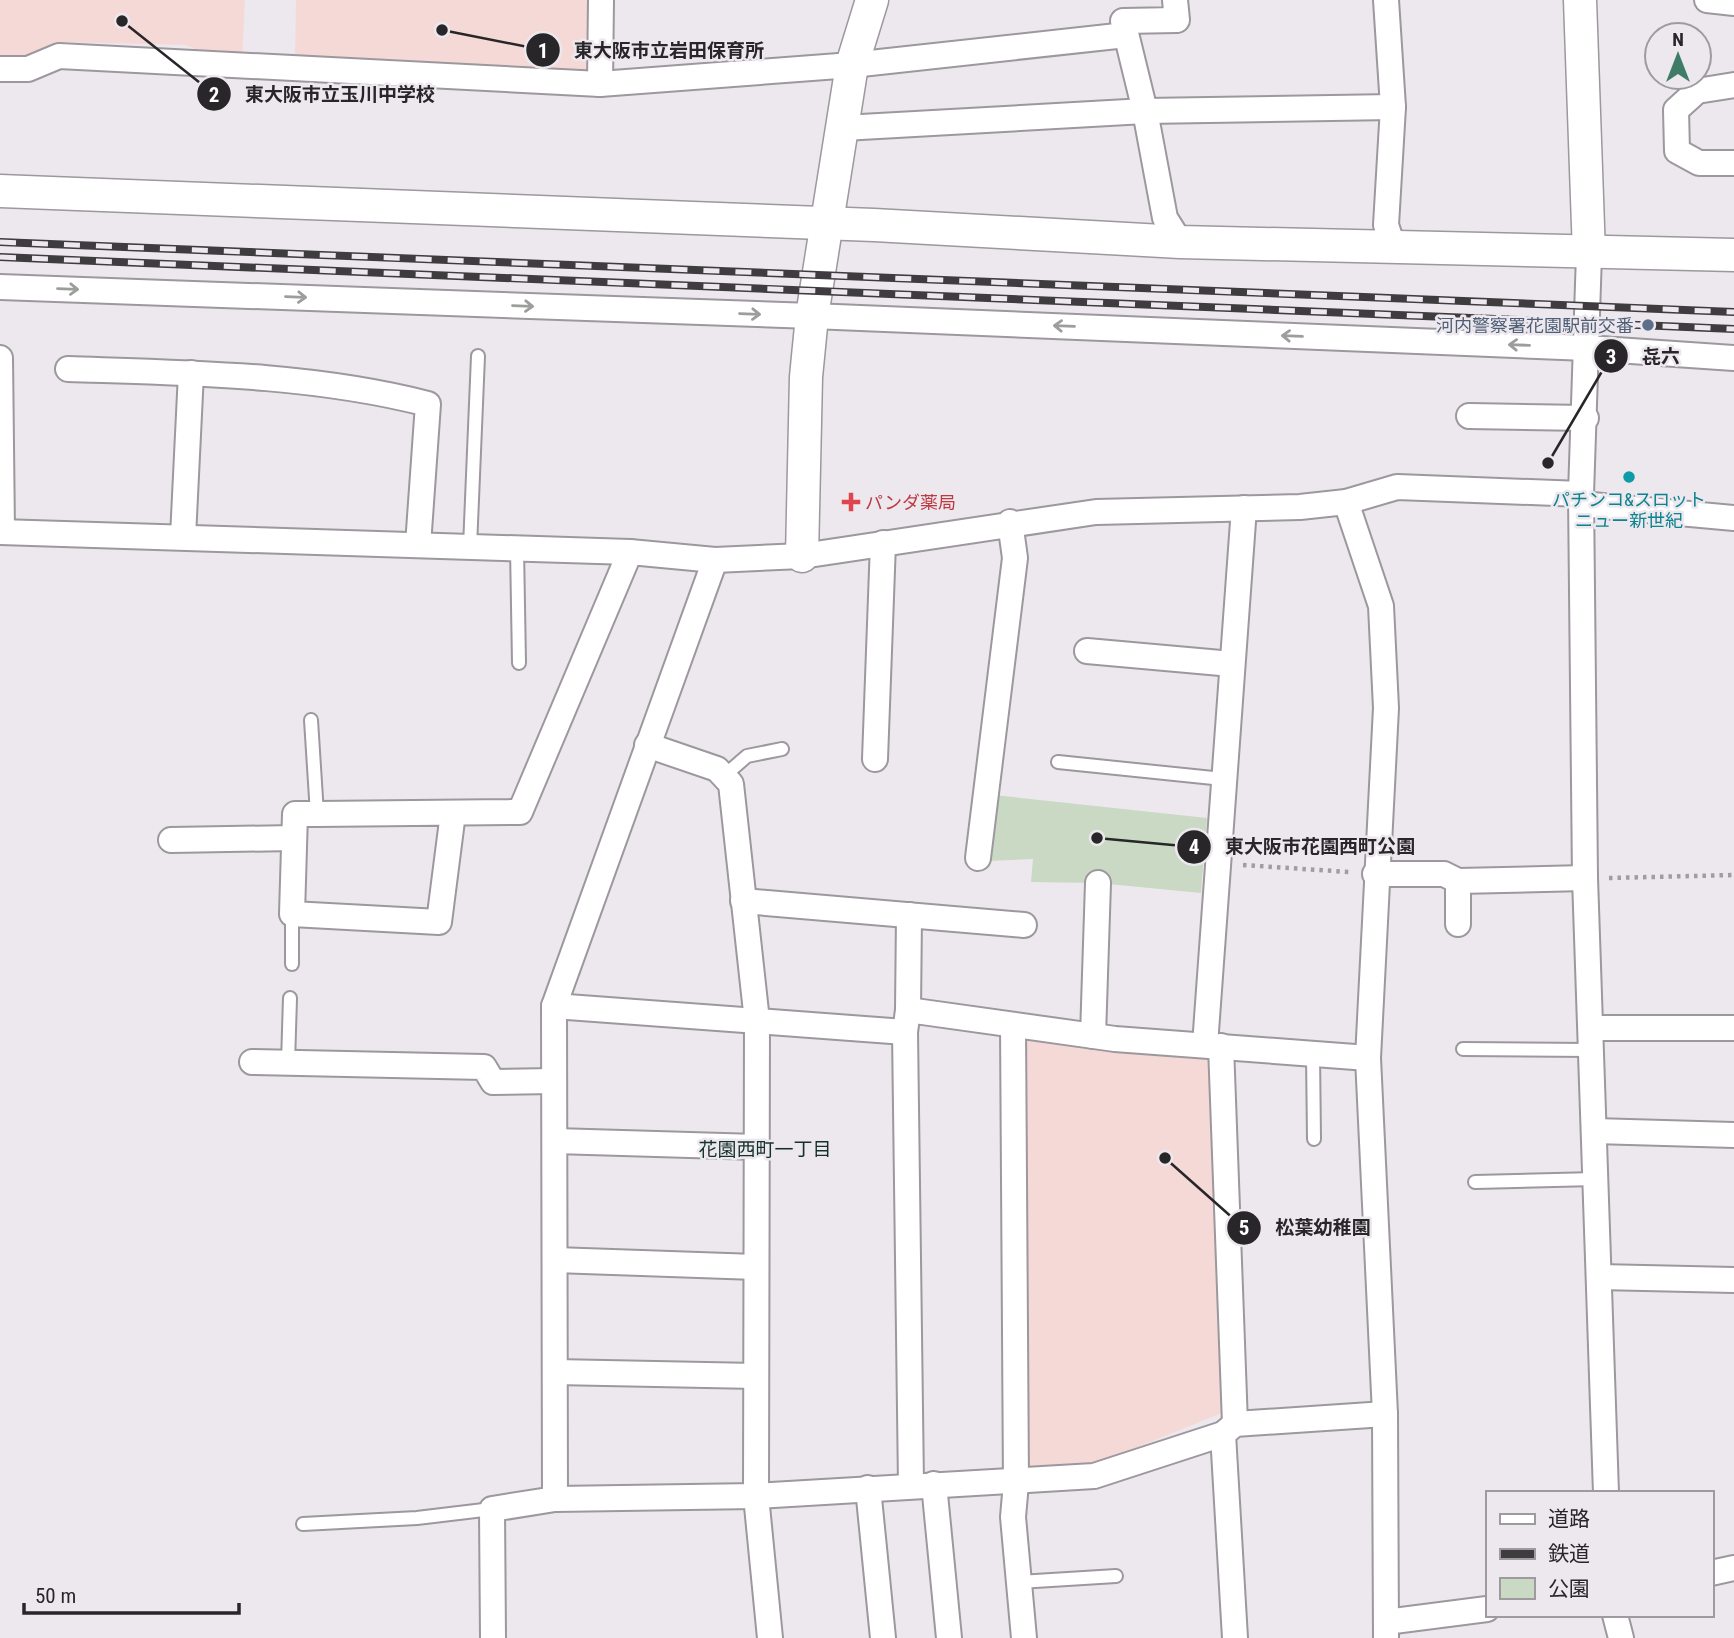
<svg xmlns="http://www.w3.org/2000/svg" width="1734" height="1638" viewBox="0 0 1734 1638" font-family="'Roboto Condensed','Noto Sans JP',sans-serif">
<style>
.education{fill:#f4d9d6}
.green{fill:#c9d9c4}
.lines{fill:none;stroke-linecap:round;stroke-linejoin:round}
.service-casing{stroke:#9d979e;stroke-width:16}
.minor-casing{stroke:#9d979e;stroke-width:28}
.tertiary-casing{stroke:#9d979e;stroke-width:35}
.path{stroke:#a09ca1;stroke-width:4.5;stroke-dasharray:3.5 5;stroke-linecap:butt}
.service{stroke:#fff;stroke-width:12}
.minor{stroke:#fff;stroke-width:24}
.tertiary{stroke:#fff;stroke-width:32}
.rail-casing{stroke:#3f3c3f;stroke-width:8}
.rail{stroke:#ede8ee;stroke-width:5;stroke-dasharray:16;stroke-linecap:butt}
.oneway{stroke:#9e9d9e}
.service-dot{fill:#5c6f8a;stroke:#ede8ee;stroke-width:2.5}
.culture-dot{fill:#0f9aa8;stroke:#ede8ee;stroke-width:2.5}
.health-dot{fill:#e0444e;stroke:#ede8ee;stroke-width:2.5}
.labels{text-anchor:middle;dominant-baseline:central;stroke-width:5;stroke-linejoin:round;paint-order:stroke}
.service-label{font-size:18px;fill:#4e5e75;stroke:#ede8ee;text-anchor:end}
.culture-label{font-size:18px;fill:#0d838f;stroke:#ede8ee}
.health-label{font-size:18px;fill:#be3a42;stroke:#ede8ee;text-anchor:start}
.neighbourhood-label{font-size:19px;fill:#133128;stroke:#ede8ee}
.leader{fill:none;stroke:#282628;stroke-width:2.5}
.callout-dot{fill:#282628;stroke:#ede8ee;stroke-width:2.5}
.mark-label{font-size:21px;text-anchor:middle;font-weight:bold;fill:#fff}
.callout-label{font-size:19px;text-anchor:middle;font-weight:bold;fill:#282628;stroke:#ede8ee;stroke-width:5;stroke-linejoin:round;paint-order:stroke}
</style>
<rect width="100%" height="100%" fill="#ede8ee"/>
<!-- education -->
<g class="education">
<path d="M 0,0 L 245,0 L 242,58 L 213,57 L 186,45 L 58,42 L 26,60 L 0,59 Z"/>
<path d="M 296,0 L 589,0 L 586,70 L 295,59 Z"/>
<path d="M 1021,1037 L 1210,1054 L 1222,1413 L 1098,1463 L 1027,1467 Z"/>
</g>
<!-- green -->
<path class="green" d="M 994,795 L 1207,818 L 1201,893 L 1098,883 L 1031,882 L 1033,859 L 987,861 Z"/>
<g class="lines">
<defs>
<g id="service">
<path d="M 470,547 L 478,356"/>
<path d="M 517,548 L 519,663"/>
<path d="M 311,720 L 317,814"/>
<path d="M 1058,762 L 1223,779"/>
<path d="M 724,776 L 747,756 L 782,749"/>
<path d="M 292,914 L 292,964"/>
<path d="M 1463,1049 L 1592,1050"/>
<path d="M 1313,1054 L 1314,1139"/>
<path d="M 288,1063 L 290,998"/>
<path d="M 1475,1182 L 1596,1179"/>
<path d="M 303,1524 L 417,1518 L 492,1509"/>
<path d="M 1019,1582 L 1116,1576"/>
</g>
<g id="minor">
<path d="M 1175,0 L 1177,20 L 1123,21 L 1145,111 L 1165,218 L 1180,242"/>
<path d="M 1386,0 L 1393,107 L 1386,225 L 1394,249"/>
<path d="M 1707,0 L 1734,3"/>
<path d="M 0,69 L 28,69 L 59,56 L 600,84 L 852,65 L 1126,35"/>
<path d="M 600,84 L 601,0"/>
<path d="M 1734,85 L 1697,91 L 1676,110 L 1677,151 L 1699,163 L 1734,163"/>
<path d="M 843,128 L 1145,111 L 1393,107"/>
<path d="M 1589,254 L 1581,494 L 1585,878 L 1606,1493"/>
<path d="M 0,287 L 812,316 L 1587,348 L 1734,358"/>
<path d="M 0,358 L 2,532"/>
<path d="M 68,369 C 187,373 312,374 428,404 L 418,545"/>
<path d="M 1469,416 L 1586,418"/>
<path d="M 1346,502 L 1381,606 L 1386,708 L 1368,1058 L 1385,1414 L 1386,1638"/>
<path d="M 1581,504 L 1734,518"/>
<path d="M 0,532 L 630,552 L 715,560 L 802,556 L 1096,512 L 1300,507 L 1346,502 L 1397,487 L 1581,494"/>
<path d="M 183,537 L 191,373"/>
<path d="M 1087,651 L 1232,664"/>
<path d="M 647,745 L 717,769 L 731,784 L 757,1021 L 756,1496 L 770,1638"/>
<path d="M 875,759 L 883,543"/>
<path d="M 453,813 L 439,922 L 292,914 L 295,814 L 317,814 L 520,812 L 630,552"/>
<path d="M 171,840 L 294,838"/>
<path d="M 978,858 L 1015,558 L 1010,522"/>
<path d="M 1375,874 L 1444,874 L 1458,881 L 1458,924"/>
<path d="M 1458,881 L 1585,878"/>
<path d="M 743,901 L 1024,925"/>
<path d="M 554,1006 L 905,1032"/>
<path d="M 908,1010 L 909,915"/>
<path d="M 1013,1026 L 1016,1483 L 1013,1517 L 1024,1638"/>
<path d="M 1591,1028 L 1734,1028"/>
<path d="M 1093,1036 L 1098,883"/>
<path d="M 1205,1045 L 1244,508"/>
<path d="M 1221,1046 L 1235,1424"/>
<path d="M 252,1062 L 484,1067 L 493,1082 L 554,1081"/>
<path d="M 1594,1131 L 1734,1135"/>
<path d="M 555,1141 L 757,1147"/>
<path d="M 555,1260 L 756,1267"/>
<path d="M 1599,1277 L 1734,1280"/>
<path d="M 555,1372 L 756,1376"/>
<path d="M 1223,1434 L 1235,1638"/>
<path d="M 934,1484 L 949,1638"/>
<path d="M 911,1485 L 905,1032 L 908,1010 L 1115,1039 L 1368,1058"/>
<path d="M 868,1488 L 883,1638"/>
<path d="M 555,1499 L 554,1006 L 715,560"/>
<path d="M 1711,1573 L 1734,1568"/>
<path d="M 1615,1615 L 1621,1638"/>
<path d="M 1386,1622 L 1487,1609"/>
<path d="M 493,1638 L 492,1509 L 555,1499 L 756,1496 L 1094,1476 L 1223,1434 L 1235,1424 L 1385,1414"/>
</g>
<g id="tertiary">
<path d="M 1580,0 L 1589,254"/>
<path d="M 0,191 L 874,225 L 1180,242 L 1734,255"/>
<path d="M 802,556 L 806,377 L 812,316 L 852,65 L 872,0"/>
</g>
</defs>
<!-- service casing -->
<use href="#service" class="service-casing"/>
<!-- minor casing -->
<use href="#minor" class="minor-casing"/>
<!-- tertiary casing -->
<use href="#tertiary" class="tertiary-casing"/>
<!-- path -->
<g class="path">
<path d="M 1243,865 L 1349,872"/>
<path d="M 1609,878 L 1734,875"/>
</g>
<!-- service -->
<use href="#service" class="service"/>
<!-- minor -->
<use href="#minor" class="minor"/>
<!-- tertiary -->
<use href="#tertiary" class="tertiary"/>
<defs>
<g id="rail">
<path d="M 0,242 L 1734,312"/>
<path d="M 0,257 L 1734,329"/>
</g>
</defs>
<!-- rail casing -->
<use href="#rail" class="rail-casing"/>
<!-- rail -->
<use href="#rail" class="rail"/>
</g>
<!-- one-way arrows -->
<defs><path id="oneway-shaft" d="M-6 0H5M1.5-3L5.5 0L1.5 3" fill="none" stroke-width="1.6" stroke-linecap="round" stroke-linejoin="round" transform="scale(1.75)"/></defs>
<g class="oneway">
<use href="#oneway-shaft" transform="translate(68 289) rotate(2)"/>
<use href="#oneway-shaft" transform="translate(296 297) rotate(2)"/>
<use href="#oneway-shaft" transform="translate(523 306) rotate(2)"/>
<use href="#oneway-shaft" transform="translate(750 314) rotate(2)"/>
<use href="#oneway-shaft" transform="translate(1064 326) rotate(-178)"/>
<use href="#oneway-shaft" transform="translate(1292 336) rotate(-178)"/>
<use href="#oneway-shaft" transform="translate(1519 345) rotate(-178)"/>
</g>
<!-- markers -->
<circle class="service-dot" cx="1648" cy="325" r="7"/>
<circle class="culture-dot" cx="1629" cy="477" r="7"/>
<path class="health-dot" d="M847.5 491.5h7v7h7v7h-7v7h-7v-7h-7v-7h7z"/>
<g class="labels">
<!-- service labels -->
<g class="service-label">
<text x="1634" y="325">河内警察署花園駅前交番</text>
</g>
<!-- culture labels -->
<g class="culture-label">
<text x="1629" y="499">パチンコ&amp;スロット<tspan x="1629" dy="21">ニュー新世紀</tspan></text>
</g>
<!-- health labels -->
<g class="health-label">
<text x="865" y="502">パンダ薬局</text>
</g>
<!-- neighbourhood labels -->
<g class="neighbourhood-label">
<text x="765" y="1149">花園西町一丁目</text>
</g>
</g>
<!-- callouts -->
<path class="leader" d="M442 30L543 50M122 21L214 94M1548 463L1611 356M1097 838L1194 847M1165 1158L1244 1228"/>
<g class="callout-dot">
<circle cx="442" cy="30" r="7"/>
<circle cx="122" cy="21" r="7"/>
<circle cx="1548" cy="463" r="7"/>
<circle cx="1097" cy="838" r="7"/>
<circle cx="1165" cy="1158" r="7"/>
<circle cx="543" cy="50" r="18"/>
<circle cx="214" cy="94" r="18"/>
<circle cx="1611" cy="356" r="18"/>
<circle cx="1194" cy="847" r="18"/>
<circle cx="1244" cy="1228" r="18"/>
</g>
<g class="mark-label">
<text x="543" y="58">1</text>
<text x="214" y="102">2</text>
<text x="1611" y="364">3</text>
<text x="1194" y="854">4</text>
<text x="1244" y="1235">5</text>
</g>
<g class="callout-label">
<text x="669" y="57">東大阪市立岩田保育所</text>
<text x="340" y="101">東大阪市立玉川中学校</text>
<text x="1661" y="363">㐂六</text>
<text x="1320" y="853">東大阪市花園西町公園</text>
<text x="1323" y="1234">松葉幼稚園</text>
</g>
<!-- legend -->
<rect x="1486" y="1491" width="228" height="126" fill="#ede8ee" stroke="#9e9a9f" stroke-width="2"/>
<rect x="1500" y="1514" width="35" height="10" fill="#ffffff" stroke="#9e9a9f" stroke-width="2"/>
<text x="1548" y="1526" font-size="21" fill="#282628">道路</text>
<rect x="1500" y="1549" width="35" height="10" fill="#3f3c3f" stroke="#9e9a9f" stroke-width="2"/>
<text x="1548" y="1561" font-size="21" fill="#282628">鉄道</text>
<rect x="1500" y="1578" width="35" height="21" fill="#c9d9c4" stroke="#9e9a9f" stroke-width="2"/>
<text x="1548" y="1596" font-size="21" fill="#282628">公園</text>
<!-- north arrow -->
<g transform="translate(1678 56)"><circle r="33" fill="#ede8ee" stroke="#9e9a9f" stroke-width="2"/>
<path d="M0-5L12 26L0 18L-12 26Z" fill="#3e7c68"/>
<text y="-10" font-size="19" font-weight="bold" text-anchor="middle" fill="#282628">N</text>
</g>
<!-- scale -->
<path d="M24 1603v10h215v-10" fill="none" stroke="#282628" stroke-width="3.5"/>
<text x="35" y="1603" font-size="21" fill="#282628" stroke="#ede8ee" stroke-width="5" paint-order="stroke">50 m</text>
</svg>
